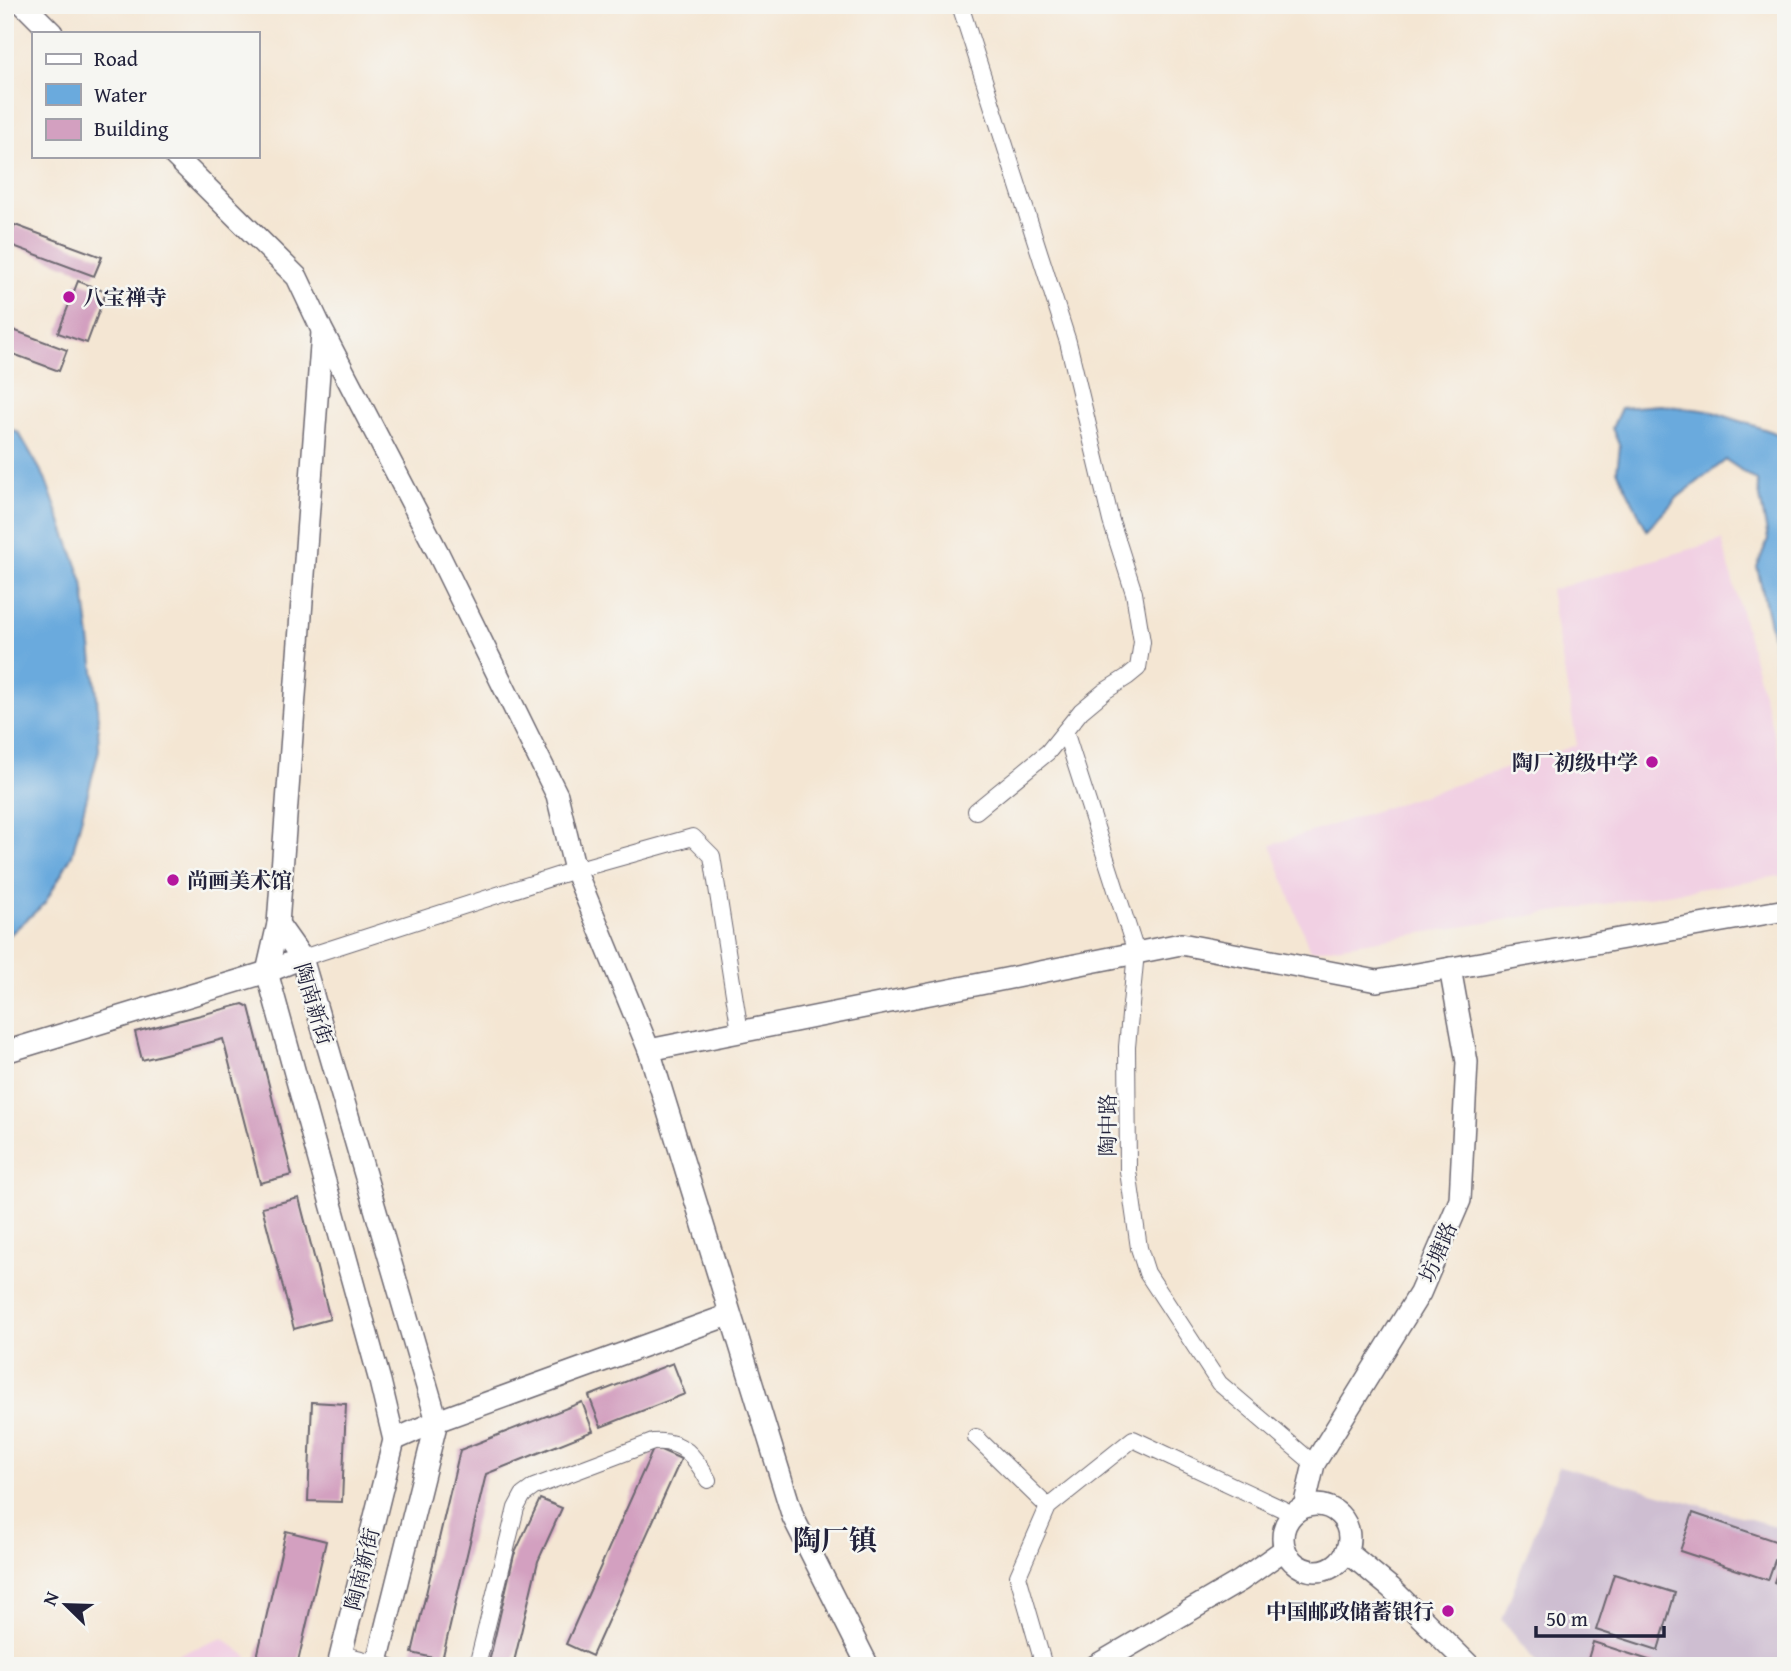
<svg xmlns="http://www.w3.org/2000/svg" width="1791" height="1671" viewBox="0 0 1791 1671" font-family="'Gentium Book Plus','Noto Serif SC',serif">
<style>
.built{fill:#f1d0e3}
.industrial{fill:#cebed1}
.water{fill:#6aaadd;stroke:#46668c;stroke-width:2}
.building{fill:#d3a0c0}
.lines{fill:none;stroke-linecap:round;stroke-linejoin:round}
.minor-casing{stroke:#6c6770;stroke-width:18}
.tertiary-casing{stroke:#6c6770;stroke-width:24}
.minor{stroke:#fff;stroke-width:16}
.tertiary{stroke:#fff;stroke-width:21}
.poi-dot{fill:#b5179e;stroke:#f6f6f2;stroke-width:2.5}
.labels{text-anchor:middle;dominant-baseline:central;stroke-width:5;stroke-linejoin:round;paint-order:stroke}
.poi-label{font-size:21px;font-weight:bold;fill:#22223b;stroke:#f6f6f2;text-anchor:start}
.street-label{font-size:21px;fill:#22223b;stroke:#f6f6f2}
.district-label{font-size:28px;font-weight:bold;fill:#22223b;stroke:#f6f6f2}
</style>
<rect width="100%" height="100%" fill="#f6f6f2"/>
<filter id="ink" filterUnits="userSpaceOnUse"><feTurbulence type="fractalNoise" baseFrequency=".0143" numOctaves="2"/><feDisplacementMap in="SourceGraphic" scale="14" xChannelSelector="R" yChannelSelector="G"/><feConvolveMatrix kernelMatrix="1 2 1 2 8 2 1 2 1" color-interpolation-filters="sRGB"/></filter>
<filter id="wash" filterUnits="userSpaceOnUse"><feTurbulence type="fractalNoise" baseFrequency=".00686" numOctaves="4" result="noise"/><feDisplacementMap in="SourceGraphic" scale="28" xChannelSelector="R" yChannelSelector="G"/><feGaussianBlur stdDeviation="1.57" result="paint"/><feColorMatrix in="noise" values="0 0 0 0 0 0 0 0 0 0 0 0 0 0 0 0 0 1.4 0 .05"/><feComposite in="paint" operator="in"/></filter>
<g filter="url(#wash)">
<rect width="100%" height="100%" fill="#f4e6d3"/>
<!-- built -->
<g class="built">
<path d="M 1722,540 L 1786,780 L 1786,875 L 1310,951 L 1271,845 L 1577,745 L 1550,590 Z"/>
<path d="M 223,1638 L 247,1656 L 245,1666 L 51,1666 L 63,1659 L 154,1663 Z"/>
</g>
<!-- industrial -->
<path class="industrial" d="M 1559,1466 L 1786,1529 L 1786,1666 L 1539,1666 L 1502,1620 Z"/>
<!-- water -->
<g class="water">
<path d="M 1660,405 L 1710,411 L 1773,432 L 1786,439 L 1786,690 L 1776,676 L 1774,642 L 1757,567 L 1768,539 L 1757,481 L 1726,460 L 1678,497 L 1647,530 L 1617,470 L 1620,447 L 1612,428 L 1621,408 Z"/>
<path d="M 5,426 L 19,433 L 45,478 L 83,582 L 97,695 L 99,750 L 72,855 L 45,903 L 5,939 Z"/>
</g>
<g id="blocks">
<!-- building -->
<g class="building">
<path d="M 15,225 L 102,257 L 94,276 L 8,244 Z"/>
<path d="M 78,281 L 106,292 L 87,343 L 58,333 Z"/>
<path d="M 5,327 L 67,350 L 59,371 L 5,351 Z"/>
<path d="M 243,1004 L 249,1007 L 292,1175 L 260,1183 L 223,1039 L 142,1060 L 135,1032 Z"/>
<path d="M 299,1198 L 330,1319 L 294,1329 L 262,1207 Z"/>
<path d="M 673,1363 L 685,1394 L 601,1427 L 589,1396 Z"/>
<path d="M 312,1402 L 346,1404 L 342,1502 L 308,1501 Z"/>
<path d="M 582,1402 L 593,1431 L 486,1474 L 442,1660 L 412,1653 L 460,1450 Z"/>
<path d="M 654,1447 L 681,1459 L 592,1656 L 566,1644 Z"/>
<path d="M 540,1499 L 562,1508 L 538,1561 L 513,1666 L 501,1666 L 489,1662 L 514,1555 Z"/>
<path d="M 1693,1513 L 1781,1543 L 1768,1580 L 1680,1551 Z"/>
<path d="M 286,1531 L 326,1541 L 297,1666 L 255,1666 Z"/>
<path d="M 1785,1550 L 1786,1550 L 1786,1586 L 1774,1582 Z"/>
<path d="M 1614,1574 L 1675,1593 L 1658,1650 L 1596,1630 Z"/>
<path d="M 1593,1642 L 1655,1662 L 1654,1666 L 1586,1666 Z"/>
</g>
</g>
</g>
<g filter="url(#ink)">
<use href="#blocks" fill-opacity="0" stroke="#6c6770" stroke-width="2"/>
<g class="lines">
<defs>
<g id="minor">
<path d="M 960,5 L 1068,342 L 1111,521 L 1134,593 L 1142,642 L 1138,668 L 1127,677 L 1105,691 L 1081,711 L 1048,752 L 976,811"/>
<path d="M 1065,731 L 1136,952 L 1127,1047 L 1128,1171 L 1139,1248 L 1147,1273 L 1219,1383 L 1314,1464"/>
<path d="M 302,958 L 575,870 L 693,837 L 712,856 L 740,1032"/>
<path d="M 976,1437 L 1048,1507"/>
<path d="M 341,1654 L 389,1666"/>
<path d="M 477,1666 L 516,1508 L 523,1495 L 534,1487 L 653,1442 C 683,1439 695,1457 708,1480"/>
<path d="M 1044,1666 L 1018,1576 L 1048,1507 L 1133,1439 L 1293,1514"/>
</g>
<g id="tertiary">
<path d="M 24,5 L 52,33"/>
<path d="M 175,156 L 297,277 L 322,330 L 437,551 L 557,795 L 575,870 L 649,1050 L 793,1517 L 868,1666"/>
<path d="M 322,332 L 278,924 L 267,972 L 380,1381 L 394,1440 L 338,1666"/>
<path d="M 278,924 L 302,958 L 437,1421 L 376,1666"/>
<path d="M 649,1050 L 1181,944 L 1377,981 L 1786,910"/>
<path d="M 5,1052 L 267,972 L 302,958"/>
<path d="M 394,1440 L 437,1421 L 729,1315"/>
<circle cx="1316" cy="1538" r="33"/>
<path d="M 1304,1507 L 1314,1464 L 1420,1293 L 1460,1200 L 1467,1062 L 1450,968"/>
<path d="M 1346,1551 L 1391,1588 L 1470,1666"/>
<path d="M 1095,1666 L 1240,1581 L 1285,1549"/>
</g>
</defs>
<!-- minor casing -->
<use href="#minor" class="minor-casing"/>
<!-- tertiary casing -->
<use href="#tertiary" class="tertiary-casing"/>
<!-- minor -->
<use href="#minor" class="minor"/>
<!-- tertiary -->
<use href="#tertiary" class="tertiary"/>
</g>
</g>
<!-- markers -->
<g class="poi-dot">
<circle cx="69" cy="297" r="7"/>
<circle cx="1652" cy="762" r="7"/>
<circle cx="173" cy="880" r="7"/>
<circle cx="1448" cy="1611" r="7"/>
</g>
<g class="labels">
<!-- poi labels -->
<g class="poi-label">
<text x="83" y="297">八宝禅寺</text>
<text x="1638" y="762" text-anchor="end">陶厂初级中学</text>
<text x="187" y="880">尚画美术馆</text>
<text x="1434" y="1611" text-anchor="end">中国邮政储蓄银行</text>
</g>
<!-- street labels -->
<g class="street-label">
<text transform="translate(314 1004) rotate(73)">陶南新街</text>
<text transform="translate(1107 1125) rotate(-90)">陶中路</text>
<text transform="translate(1438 1252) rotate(-67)">坊塘路</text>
<text transform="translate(362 1569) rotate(-76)">陶南新街</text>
</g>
<!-- district labels -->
<g class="district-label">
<text x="835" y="1539">陶厂镇</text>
</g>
</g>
<!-- margin -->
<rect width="1791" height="1671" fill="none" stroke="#f6f6f2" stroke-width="28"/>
<!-- legend -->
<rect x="32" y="32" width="228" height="126" fill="#f6f6f2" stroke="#a1a1a9" stroke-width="2"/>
<rect x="46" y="54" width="35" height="10" fill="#ffffff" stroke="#a1a1a9" stroke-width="2"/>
<text x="94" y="66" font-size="21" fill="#22223b">Road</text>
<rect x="46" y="84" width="35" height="21" fill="#6aaadd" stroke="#a1a1a9" stroke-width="2"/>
<text x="94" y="102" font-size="21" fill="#22223b">Water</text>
<rect x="46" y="119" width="35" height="21" fill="#d3a0c0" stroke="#a1a1a9" stroke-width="2"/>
<text x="94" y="136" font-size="21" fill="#22223b">Building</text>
<!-- north arrow -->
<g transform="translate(66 1605) rotate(293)" stroke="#f6f6f2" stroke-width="5" paint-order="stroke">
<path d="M0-5L12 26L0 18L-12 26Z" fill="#22223b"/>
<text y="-10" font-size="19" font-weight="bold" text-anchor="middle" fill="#22223b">N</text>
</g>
<!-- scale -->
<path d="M1536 1626v10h128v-10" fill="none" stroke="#22223b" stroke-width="3.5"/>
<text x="1546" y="1626" font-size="21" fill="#22223b" stroke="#f6f6f2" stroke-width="5" paint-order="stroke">50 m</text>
</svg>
